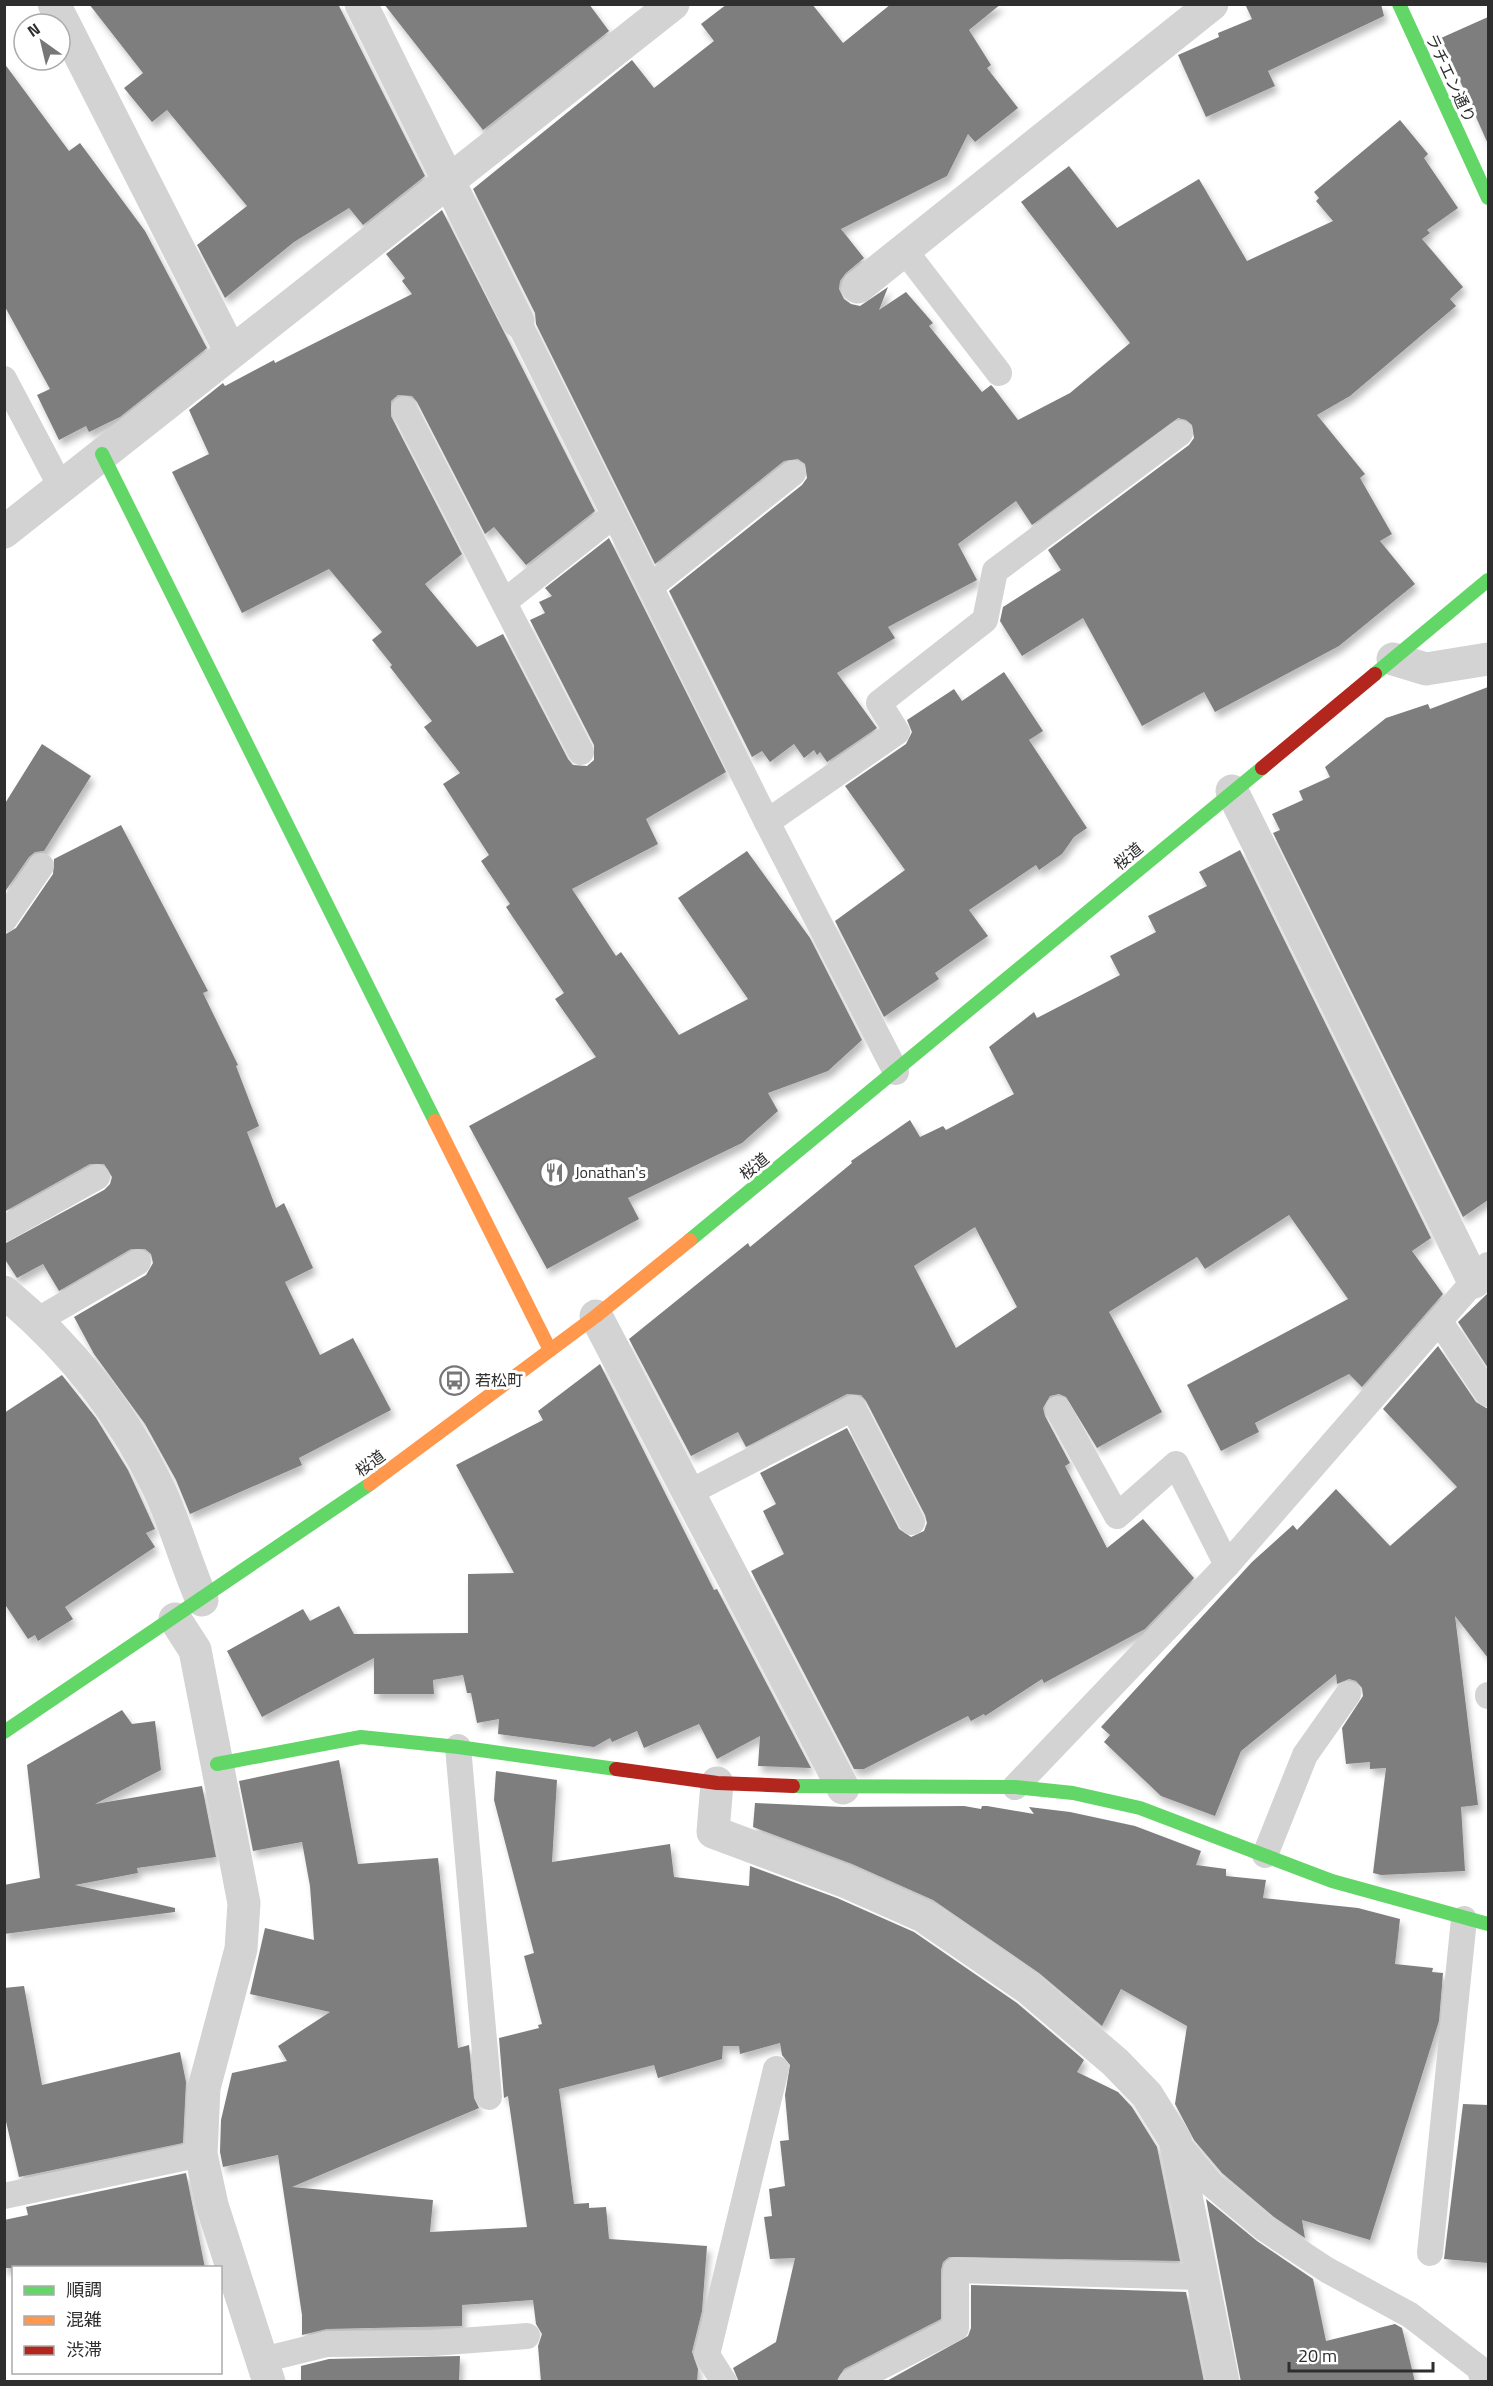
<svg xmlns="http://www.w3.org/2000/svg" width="1493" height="2386" viewBox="0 0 1493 2386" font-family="'Titillium Web','Noto Sans JP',sans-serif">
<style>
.building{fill:#7e7e7e;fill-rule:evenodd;filter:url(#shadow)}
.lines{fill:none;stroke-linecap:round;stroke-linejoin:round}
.lane{stroke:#d3d3d3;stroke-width:26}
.street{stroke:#d3d3d3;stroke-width:33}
.fast{stroke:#63d668;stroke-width:14}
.slow{stroke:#ff974d;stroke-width:14}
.jam{stroke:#b3261e;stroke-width:14}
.labels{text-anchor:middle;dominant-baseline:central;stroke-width:6;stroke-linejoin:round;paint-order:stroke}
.street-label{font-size:16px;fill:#2e2e2e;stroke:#fff}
.poi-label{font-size:16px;fill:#2e2e2e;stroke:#fff;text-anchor:start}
</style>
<defs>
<filter id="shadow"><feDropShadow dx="3.5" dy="6" stdDeviation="3" flood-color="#0004"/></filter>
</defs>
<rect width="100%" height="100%" fill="#fff"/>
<!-- building -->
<g class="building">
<path d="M 89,4 L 338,4 L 425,176 L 363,225 L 349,208 L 294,242 L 225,298 L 197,245 L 247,206 L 167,110 L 152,122 L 124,88 L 143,73 Z"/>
<path d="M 384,4 L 589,4 L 609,31 L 483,130 Z"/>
<path d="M 727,4 L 812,4 L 843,43 L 891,4 L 1001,4 L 969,30 L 991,65 L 987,68 L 1018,108 L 975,142 L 968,134 L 947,176 L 841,229 L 864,258 L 846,273 L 840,281 L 839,289 L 844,299 L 851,304 L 860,306 L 888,287 L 879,310 L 906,292 L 933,323 L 929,326 L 982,392 L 991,385 L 993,387 L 1018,420 L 1070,393 L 1130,343 L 1021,202 L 1069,166 L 1117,228 L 1199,179 L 1247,261 L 1333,221 L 1316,201 L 1319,198 L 1314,192 L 1400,120 L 1428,154 L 1424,158 L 1458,208 L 1427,230 L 1430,233 L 1422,239 L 1463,287 L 1450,299 L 1456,306 L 1350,396 L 1317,415 L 1365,474 L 1360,478 L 1392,534 L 1380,541 L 1415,584 L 1339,646 L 1215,712 L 1204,692 L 1142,726 L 1083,618 L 1022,656 L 1000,621 L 1003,607 L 1061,570 L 1048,550 L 1189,445 L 1194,438 L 1192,425 L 1186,420 L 1178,418 L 1032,525 L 1016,501 L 958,544 L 977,580 L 888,627 L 895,638 L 837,673 L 877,728 L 827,762 L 820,752 L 817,755 L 814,750 L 804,758 L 794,744 L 770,762 L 762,751 L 752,757 L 669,591 L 802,485 L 807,478 L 805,464 L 798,459 L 784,461 L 655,564 L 536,324 L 535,313 L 473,189 L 632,60 L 654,88 L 714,41 L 701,24 Z"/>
<path d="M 1245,4 L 1381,4 L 1384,16 L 1268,71 L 1275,86 L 1206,117 L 1178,55 L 1219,37 L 1218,33 L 1252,19 Z"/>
<path d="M 1488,17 L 1488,144 L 1441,38 Z"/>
<path d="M 4,63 L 69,151 L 80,143 L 145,231 L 207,348 L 120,417 L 89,432 L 86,426 L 59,440 L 37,395 L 50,389 L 4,305 Z"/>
<path d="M 442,210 L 595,511 L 526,565 L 494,527 L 485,534 L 417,402 L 412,396 L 398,395 L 391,401 L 391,416 L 462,554 L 425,584 L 477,647 L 503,634 L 568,759 L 573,765 L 587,766 L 594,760 L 594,745 L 530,620 L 545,613 L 539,602 L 552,596 L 545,588 L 609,538 L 726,772 L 646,819 L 658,844 L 572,889 L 616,956 L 621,952 L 679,1035 L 748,999 L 678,898 L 747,851 L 810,938 L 862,1040 L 828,1071 L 768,1093 L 778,1111 L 742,1143 L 628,1198 L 639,1219 L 547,1269 L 469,1126 L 596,1057 L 555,999 L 564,993 L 506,907 L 510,904 L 481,861 L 489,855 L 443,784 L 460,773 L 424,727 L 432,721 L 390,667 L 392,665 L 372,640 L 382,632 L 329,569 L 242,613 L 172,472 L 209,454 L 189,410 L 223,383 L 225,386 L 274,360 L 275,363 L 412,294 L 402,281 L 405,278 L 386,254 Z"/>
<path d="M 1004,672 L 1043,731 L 1029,740 L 1087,828 L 1074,837 L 1062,854 L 1039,870 L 1036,865 L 969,910 L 988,936 L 935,973 L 939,979 L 884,1017 L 835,921 L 905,870 L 845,786 L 906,744 L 912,732 L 907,720 L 954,689 L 962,701 Z"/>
<path d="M 1488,687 L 1488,1200 L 1463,1217 L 1273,833 L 1280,830 L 1272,814 L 1303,800 L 1299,791 L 1330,777 L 1325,767 L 1386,718 L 1428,704 L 1430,709 Z"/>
<path d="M 42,744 L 91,776 L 44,851 L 35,852 L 29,857 L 4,893 L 4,805 Z"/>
<path d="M 121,825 L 208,991 L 203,993 L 238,1065 L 236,1066 L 259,1126 L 247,1132 L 276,1208 L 284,1203 L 313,1268 L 285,1282 L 320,1355 L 353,1338 L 391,1410 L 299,1458 L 302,1465 L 190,1514 L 176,1480 L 145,1424 L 94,1354 L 74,1317 L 146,1275 L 153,1263 L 151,1254 L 145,1249 L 131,1249 L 59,1291 L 43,1264 L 17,1278 L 4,1258 L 4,1244 L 104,1190 L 110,1184 L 112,1177 L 104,1164 L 90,1164 L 4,1212 L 4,935 L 16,928 L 53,874 L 54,859 Z"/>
<path d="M 1240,850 L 1431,1238 L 1412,1251 L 1443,1294 L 1362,1387 L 1349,1374 L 1255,1423 L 1259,1432 L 1221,1451 L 1187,1385 L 1348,1299 L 1289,1215 L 1205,1269 L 1197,1257 L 1109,1312 L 1162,1412 L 1097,1448 L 1066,1397 L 1059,1394 L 1050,1396 L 1043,1408 L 1045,1416 L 1070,1463 L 1065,1466 L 1107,1548 L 1143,1519 L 1194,1578 L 1145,1629 L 1044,1683 L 1042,1679 L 985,1716 L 984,1714 L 971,1721 L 968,1716 L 864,1769 L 854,1769 L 751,1571 L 784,1554 L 763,1511 L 776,1504 L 760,1473 L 847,1428 L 899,1529 L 911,1537 L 924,1531 L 927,1523 L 925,1515 L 866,1401 L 861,1395 L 847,1394 L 746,1447 L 738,1432 L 691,1456 L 629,1339 L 748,1243 L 750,1247 L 852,1163 L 851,1161 L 910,1120 L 920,1137 L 943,1126 L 946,1130 L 1014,1094 L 989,1047 L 1034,1012 L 1037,1018 L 1120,975 L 1110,956 L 1156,932 L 1148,916 L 1207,886 L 1199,872 ZM 975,1227 L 1017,1307 L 956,1348 L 914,1266 Z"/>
<path d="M 1488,1293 L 1488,1368 L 1458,1322 Z"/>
<path d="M 1438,1346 L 1476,1402 L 1488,1409 L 1488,1658 L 1455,1616 L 1478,1805 L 1461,1807 L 1465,1871 L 1381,1875 L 1373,1873 L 1386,1768 L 1370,1769 L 1370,1762 L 1346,1764 L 1342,1728 L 1363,1696 L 1362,1688 L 1356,1681 L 1349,1679 L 1337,1684 L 1336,1674 L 1241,1751 L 1215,1816 L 1161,1796 L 1104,1742 L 1110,1735 L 1101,1727 L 1252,1562 L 1293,1525 L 1297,1530 L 1336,1489 L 1390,1546 L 1457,1487 L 1383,1409 Z"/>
<path d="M 600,1364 L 714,1590 L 717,1589 L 811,1768 L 758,1766 L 760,1736 L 717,1759 L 699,1724 L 644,1748 L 637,1731 L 612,1742 L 610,1738 L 594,1747 L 498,1734 L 499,1719 L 477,1723 L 471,1693 L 467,1693 L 463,1675 L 433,1680 L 434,1694 L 374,1694 L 374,1658 L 262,1717 L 227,1651 L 303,1609 L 310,1621 L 339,1606 L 354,1634 L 468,1633 L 468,1574 L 514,1573 L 456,1465 L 543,1420 L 538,1411 Z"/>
<path d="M 62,1375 L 96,1418 L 128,1470 L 155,1529 L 146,1533 L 155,1547 L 65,1607 L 73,1619 L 38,1641 L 35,1635 L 28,1639 L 4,1603 L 4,1413 Z"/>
<path d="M 122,1710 L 132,1724 L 155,1721 L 161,1770 L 95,1804 L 202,1786 L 216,1857 L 137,1868 L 138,1873 L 75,1885 L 175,1908 L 175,1912 L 4,1934 L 4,1885 L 40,1878 L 27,1765 Z"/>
<path d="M 339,1760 L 358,1864 L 438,1858 L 458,2048 L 469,2045 L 474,2098 L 479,2108 L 292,2187 L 433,2200 L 430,2232 L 527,2227 L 508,2096 L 504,2098 L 499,2038 L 539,2028 L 538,2025 L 542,2024 L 524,1956 L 534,1953 L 494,1800 L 496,1771 L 557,1780 L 552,1862 L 670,1844 L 674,1877 L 749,1886 L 750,1866 L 837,1898 L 914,1932 L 1017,2003 L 1084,2060 L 1077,2072 L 1118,2092 L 1132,2107 L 1157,2147 L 1180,2261 L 949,2257 L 943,2262 L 941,2270 L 941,2319 L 844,2369 L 836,2382 L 739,2382 L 733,2368 L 776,2342 L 795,2258 L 770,2259 L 764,2217 L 772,2216 L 769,2189 L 785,2186 L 780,2141 L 789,2140 L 785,2095 L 790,2065 L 782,2055 L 780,2043 L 740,2054 L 739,2046 L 723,2046 L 722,2059 L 658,2078 L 654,2065 L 559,2089 L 574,2204 L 589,2203 L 589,2208 L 606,2207 L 609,2239 L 707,2246 L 702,2311 L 692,2352 L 698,2369 L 697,2382 L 541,2382 L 538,2346 L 542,2334 L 536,2324 L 533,2300 L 462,2305 L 462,2326 L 327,2329 L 302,2335 L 302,2315 L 278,2155 L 223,2167 L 220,2152 L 221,2120 L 232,2073 L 287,2061 L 278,2046 L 330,2012 L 250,1994 L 265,1928 L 314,1940 L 310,1886 L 302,1842 L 253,1851 L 239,1781 Z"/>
<path d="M 755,1803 L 843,1807 L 964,1806 L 981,1809 L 982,1806 L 987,1806 L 1034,1814 L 1029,1807 L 1070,1812 L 1135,1826 L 1201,1851 L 1196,1865 L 1226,1869 L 1226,1876 L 1266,1880 L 1263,1898 L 1358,1908 L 1400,1919 L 1395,1964 L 1433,1968 L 1432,1972 L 1443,1973 L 1439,2021 L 1370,2240 L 1302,2220 L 1305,2238 L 1274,2217 L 1222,2173 L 1194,2140 L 1175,2104 L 1187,2026 L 1121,1989 L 1102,2026 L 1039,1973 L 933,1900 L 852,1864 L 753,1827 Z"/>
<path d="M 24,1986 L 42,2085 L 180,2052 L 186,2082 L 183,2143 L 19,2177 L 4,2113 L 4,1988 Z"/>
<path d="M 1463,2104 L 1488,2105 L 1488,2263 L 1444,2259 Z"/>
<path d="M 186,2173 L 205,2268 L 4,2268 L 4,2220 L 28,2215 L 26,2207 Z"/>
<path d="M 1206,2199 L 1257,2241 L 1313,2279 L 1326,2341 L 1395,2324 L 1402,2328 L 1415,2382 L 1241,2382 Z"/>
<path d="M 971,2285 L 1186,2292 L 1204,2382 L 885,2382 L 968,2336 L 971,2328 Z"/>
<path d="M 460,2356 L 459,2382 L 301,2382 L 301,2366 L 329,2359 Z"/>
</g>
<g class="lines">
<!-- lane -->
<g class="lane">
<path d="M 905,251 L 999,373"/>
<path d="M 518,321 L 767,822 L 896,1072"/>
<path d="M 4,379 L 61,487"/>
<path d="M 404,409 L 581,752"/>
<path d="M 650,587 L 793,473"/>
<path d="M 504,602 L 614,515"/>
<path d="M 767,822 L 897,732 L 879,703 L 985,620 L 995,571 L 1180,433"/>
<path d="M 4,920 L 41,866"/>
<path d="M 4,1229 L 97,1177"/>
<path d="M 38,1320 L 138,1262"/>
<path d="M 1440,1322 L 1488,1394"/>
<path d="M 1058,1409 L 1117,1516 L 1176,1464 L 1227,1565"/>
<path d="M 690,1492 L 853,1408 L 912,1522"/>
<path d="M 1488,1695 L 1488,1696"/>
<path d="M 458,1747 L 489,2097"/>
<path d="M 1015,1787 L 1227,1565 L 1488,1265"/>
<path d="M 1265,1855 L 1305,1755 L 1348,1694"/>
<path d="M 1175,2140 L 1211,2184 L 1265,2229 L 1327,2270 L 1410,2315 L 1479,2368 L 1484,2382"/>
<path d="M 4,2196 L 201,2154"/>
<path d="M 1430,2253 L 1464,1919"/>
<path d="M 262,2360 L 327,2344 L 433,2343 L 527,2336"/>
<path d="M 724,2382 L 707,2355 L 776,2069"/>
<path d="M 851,2382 L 956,2328 L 956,2270 L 1201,2277"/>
</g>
<!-- street -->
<g class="street">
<path d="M 54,4 L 231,352"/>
<path d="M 361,4 L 518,321"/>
<path d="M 858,287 L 1212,4"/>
<path d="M 4,532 L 673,4"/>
<path d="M 1393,659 L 1426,669 L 1488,659"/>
<path d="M 1232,791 L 1474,1282"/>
<path d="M 4,1292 C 70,1347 122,1412 159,1489 C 176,1525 186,1564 202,1600"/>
<path d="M 596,1316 L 843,1788"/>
<path d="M 175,1619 L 195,1650 L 244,1903 L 241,1949 L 204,2088 L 201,2154 L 212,2205 L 269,2382"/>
<path d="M 717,1783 L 713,1832 L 844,1881 L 923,1916 L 1028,1988 L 1115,2062 L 1147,2095 L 1175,2140 L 1223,2382"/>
</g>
<!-- fast -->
<g class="fast">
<path d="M 1399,4 L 1488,198"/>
<path d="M 102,454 L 435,1121"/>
<path d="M 1375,674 L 1488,580"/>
<path d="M 690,1240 L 1262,768"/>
<path d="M 4,1732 L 370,1484"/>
<path d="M 217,1764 L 361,1737 L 458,1747 L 616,1769"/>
<path d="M 793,1786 L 1015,1787 L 1073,1793 L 1140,1808 L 1332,1881 L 1488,1924"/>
</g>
<!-- slow -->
<g class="slow">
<path d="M 435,1121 L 550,1350"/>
<path d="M 370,1484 L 596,1316 L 690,1240"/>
</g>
<!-- jam -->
<g class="jam">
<path d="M 1262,768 L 1375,674"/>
<path d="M 616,1769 L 717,1783 L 793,1786"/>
</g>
</g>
<!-- icons -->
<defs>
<symbol id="restaurant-ring" viewBox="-11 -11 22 22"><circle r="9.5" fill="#fff" stroke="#777" stroke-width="1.5"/><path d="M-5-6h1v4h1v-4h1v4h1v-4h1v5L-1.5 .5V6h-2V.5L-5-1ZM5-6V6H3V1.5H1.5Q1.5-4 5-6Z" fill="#777"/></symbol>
<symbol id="bus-ring" viewBox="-11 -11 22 22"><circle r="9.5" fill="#fff" stroke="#777" stroke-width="1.5"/><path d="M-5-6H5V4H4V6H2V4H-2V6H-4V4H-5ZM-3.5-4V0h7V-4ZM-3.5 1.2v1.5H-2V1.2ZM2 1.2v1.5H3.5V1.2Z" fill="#777"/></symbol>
</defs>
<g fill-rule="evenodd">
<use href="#restaurant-ring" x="538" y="1156" width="33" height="33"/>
<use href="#bus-ring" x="438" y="1364" width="33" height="33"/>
</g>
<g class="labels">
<!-- street labels -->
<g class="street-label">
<text transform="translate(1451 78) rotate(65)">ラチエン通り</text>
<text transform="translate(1128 856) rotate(-40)">桜道</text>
<text transform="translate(754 1166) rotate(-39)">桜道</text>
<text transform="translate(370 1463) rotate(-36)">桜道</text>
</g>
<!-- poi labels -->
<g class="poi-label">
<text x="575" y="1172">Jonathan's</text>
<text x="475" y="1380">若松町</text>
</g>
</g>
<!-- border -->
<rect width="1493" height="2386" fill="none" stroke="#2e2e2e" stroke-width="12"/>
<!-- legend -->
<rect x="12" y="2266" width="210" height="108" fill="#ffffff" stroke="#ababab" stroke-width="1.5"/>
<rect x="24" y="2286" width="30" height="9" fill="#63d668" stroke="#ababab" stroke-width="1.5"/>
<text x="66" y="2296" font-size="18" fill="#2e2e2e">順調</text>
<rect x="24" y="2316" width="30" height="9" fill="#ff974d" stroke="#ababab" stroke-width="1.5"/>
<text x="66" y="2326" font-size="18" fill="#2e2e2e">混雑</text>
<rect x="24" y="2346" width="30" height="9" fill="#b3261e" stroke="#ababab" stroke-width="1.5"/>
<text x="66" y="2356" font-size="18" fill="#2e2e2e">渋滞</text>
<!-- north arrow -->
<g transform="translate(42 42) rotate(326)"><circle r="28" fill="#ffffff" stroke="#ababab" stroke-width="1.5"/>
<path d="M0-4.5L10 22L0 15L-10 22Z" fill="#777777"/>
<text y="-9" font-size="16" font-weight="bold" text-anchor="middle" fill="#2e2e2e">N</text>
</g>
<!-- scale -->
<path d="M1289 2362v9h144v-9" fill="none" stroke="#2e2e2e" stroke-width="3"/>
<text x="1298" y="2362" font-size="18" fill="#2e2e2e" stroke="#ffffff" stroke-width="4.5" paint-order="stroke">20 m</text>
</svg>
